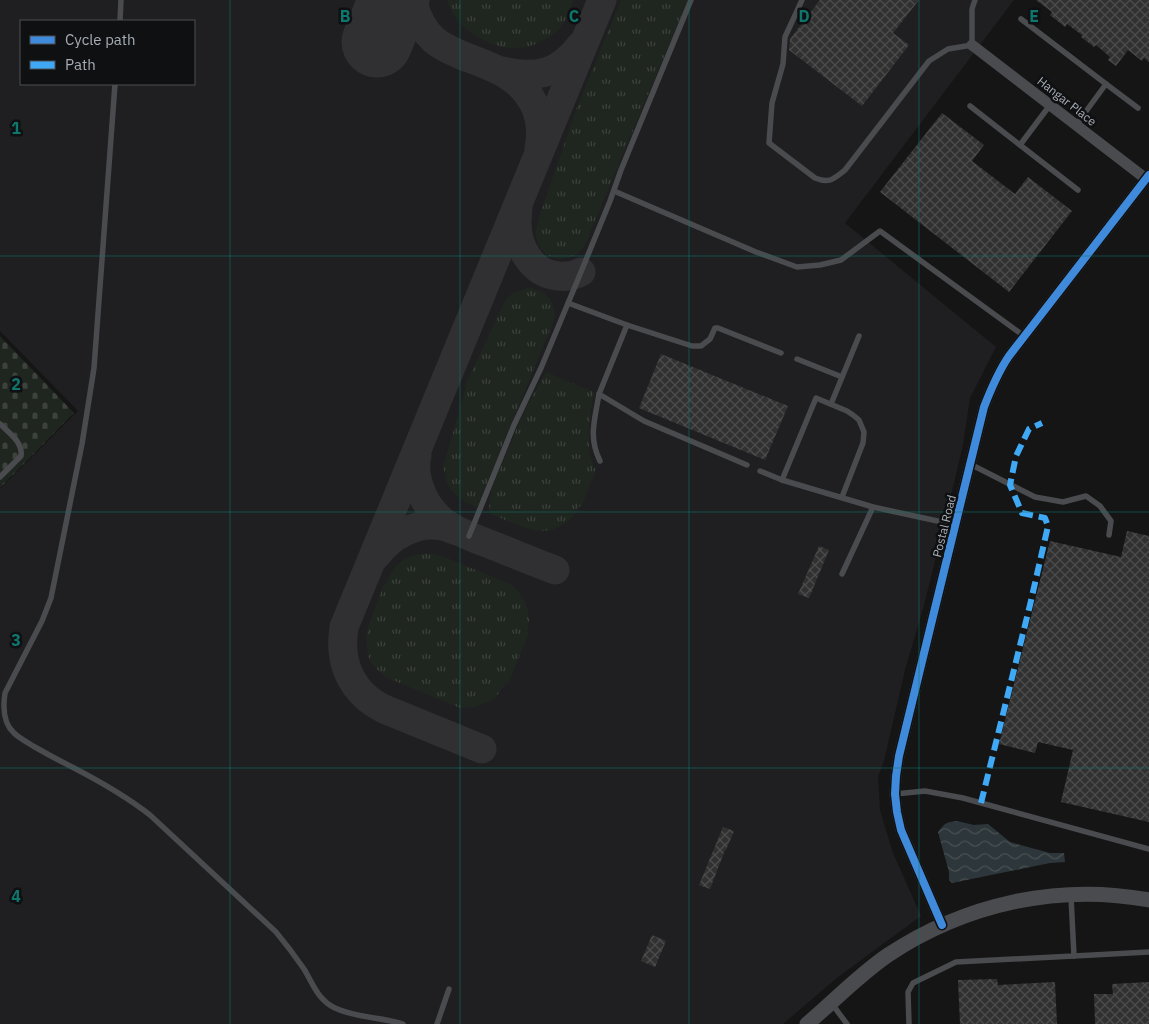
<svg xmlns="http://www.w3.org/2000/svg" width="1149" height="1024" viewBox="0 0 1149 1024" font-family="'IBM Plex Sans',sans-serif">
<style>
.built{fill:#1f1f21;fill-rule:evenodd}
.grass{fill:url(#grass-tufts)}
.cemetery{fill:url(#cemetery-stones)}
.water{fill:url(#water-waves)}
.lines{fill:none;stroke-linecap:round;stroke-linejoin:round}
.taxiway{stroke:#303032;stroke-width:29}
.runway{stroke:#303032;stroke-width:71}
.building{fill:url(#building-cross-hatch)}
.service{stroke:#4a4b4e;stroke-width:5.5}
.minor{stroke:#4a4b4e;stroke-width:11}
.tertiary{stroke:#4a4b4e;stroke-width:15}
.quiet{stroke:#3fa9f5;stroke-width:6;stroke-dasharray:12 6;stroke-linecap:butt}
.cycleway-casing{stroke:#0f1011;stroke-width:11}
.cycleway{stroke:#408adc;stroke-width:8}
.grid{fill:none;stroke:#0f766e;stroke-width:1;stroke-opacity:0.55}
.labels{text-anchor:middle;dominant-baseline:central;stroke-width:5;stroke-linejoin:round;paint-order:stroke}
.street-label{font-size:12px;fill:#a7adb5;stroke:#0f1011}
.grid-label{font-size:16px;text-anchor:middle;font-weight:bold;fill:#0f766e;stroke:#0f1011;stroke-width:5;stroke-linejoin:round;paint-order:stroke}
</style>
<defs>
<pattern id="grass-tufts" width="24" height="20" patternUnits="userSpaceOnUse" patternTransform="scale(1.25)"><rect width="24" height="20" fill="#1f251f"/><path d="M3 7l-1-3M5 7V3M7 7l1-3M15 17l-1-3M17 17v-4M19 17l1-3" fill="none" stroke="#3d423d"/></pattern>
<pattern id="cemetery-stones" width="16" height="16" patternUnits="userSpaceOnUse" patternTransform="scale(1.25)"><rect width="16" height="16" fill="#1f251f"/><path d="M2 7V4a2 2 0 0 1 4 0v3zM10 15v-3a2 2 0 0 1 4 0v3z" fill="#3d423d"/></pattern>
<pattern id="water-waves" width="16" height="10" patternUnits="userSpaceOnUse" patternTransform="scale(1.25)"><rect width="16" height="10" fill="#2d363a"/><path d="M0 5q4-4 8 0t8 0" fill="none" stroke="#495054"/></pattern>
<pattern id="building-cross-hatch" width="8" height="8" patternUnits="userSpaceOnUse" patternTransform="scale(1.25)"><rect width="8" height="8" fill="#313132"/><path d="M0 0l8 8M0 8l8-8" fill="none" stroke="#4c4c4d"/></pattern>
</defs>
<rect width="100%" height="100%" fill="#151515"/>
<!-- built -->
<path class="built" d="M 0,0 L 1014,0 L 845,223 L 996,347 L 970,398 L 963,445 L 944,525 L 923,609 L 905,670 L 884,761 L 878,777 L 880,810 L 893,853 L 921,916 L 838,977 L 783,1024 L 0,1024 L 0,489 L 78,411 L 0,331 ZM 21,21 L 194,21 L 194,84 L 21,84 Z"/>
<!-- grass -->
<g class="grass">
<path d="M 447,0 L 574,0 C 569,11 565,25 555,33 C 545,41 531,47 519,48 C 492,51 453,27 447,0 Z"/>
<path d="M 621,0 L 688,0 L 584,247 C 568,266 541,261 536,237 C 535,230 538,223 539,217 L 577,107 Z"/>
<path d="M 528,288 C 545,289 557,302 554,320 L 477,508 C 457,499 442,488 444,463 L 466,387 L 465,385 L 506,299 L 513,293 Z"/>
<path d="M 546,372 L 594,392 C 591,413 583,451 596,470 L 581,507 L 579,506 C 573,523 552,534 534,530 C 519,527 504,519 490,514 L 489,504 L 492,488 L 524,411 Z"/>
<path d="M 429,553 L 442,556 L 510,584 C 525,596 533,613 527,632 L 529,633 L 508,684 L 506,683 L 496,697 L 488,702 L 475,707 L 460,708 L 385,677 L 372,664 L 368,656 L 366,639 L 368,627 L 383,587 L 396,566 L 402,561 L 409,556 Z"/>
</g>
<!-- cemetery -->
<path class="cemetery" d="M 0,336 L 74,413 L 0,488 Z"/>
<!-- water -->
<path class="water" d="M 957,821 L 974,825 L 988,824 L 1010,842 L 1050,853 L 1064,853 L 1065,862 L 1050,863 L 952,883 L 949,880 L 949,872 L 938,832 C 945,823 946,822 957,821 Z"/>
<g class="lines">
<!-- taxiway -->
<g class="taxiway">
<path d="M 412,0 C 416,15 422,29 434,40 C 442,47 452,51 461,55 C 491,67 520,74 535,106 C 541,120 542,133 539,148"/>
<path d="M 502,71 C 537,79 559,74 581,45"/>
<path d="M 518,207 C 518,212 517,218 517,223 C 517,247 532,274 558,276 C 566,277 574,276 581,272"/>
<path d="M 417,455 C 414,468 416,478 420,489 C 433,526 464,534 497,547 C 517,555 536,563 555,570"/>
<path d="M 376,556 C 390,536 417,521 442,526 C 447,527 452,529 457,531"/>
<path d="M 482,749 L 384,709 C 361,698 345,677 343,651 C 342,643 343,635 344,627 L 602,0"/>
</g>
<!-- runway -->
<path class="runway" d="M 377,42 L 394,0"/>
</g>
<!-- building -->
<g class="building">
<path d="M 820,0 L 919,0 L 893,33 L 909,45 L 862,106 L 789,50 L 790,39 Z"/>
<path d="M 1036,0 L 1149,0 L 1149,62 L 1144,58 L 1142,61 L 1128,50 L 1116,66 L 1108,60 L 1110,57 L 1096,45 L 1094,47 L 1081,37 L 1082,35 L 1067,24 L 1065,27 L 1050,15 L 1052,12 Z"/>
<path d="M 942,113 L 984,145 L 972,161 L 1015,194 L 1028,177 L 1072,211 L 1009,292 L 880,192 Z"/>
<path d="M 661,354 L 788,406 L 765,460 L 639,408 Z"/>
<path d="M 1127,531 L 1149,536 L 1149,822 L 1061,802 L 1073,750 L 1038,742 L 1035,753 L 999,744 L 1050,541 L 1121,557 Z"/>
<path d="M 819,546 L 829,550 L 809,598 L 798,594 Z"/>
<path d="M 723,827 L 734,831 L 726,850 L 725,850 L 710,889 L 699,885 Z"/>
<path d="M 652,935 L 666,941 L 655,967 L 641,961 Z"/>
<path d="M 997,979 L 998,985 L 1055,982 L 1057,1024 L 960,1024 L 958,980 Z"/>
<path d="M 1149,982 L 1149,1024 L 1095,1024 L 1094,994 L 1113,994 L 1112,984 Z"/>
</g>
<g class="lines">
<!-- service -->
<g class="service">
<path d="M 802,0 L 785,37 L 783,64 L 772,103 L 769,143 L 815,178 C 830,184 833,179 845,170 L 929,61 L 948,49 L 972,45 L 972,9 L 975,0"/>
<path d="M 1021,19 L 1106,84"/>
<path d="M 120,21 L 121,0"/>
<path d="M 115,84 L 94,368 L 82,444 L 51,598 L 42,621 L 5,693 C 3,706 3,723 14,733 C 19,738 27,742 33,746 C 47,754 60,761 74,768 C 101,782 127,797 150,815 L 276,932 C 286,944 295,956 304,969 C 313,984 318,1000 335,1008 C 356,1018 381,1017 403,1024"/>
<path d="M 970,106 L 1020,145 L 1050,105"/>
<path d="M 1076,125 L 1106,84 L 1138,108"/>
<path d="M 1020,145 L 1078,190"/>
<path d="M 614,191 L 756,252 L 797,267 L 820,265 L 841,260 L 880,231 L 1024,336"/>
<path d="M 568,303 L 627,325 L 599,394 L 644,421 L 747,465"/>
<path d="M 627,325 L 692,346 L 701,346 L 710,339 L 715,328 L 718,328 L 781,353"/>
<path d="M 797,359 L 842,377"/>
<path d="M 599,394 C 595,419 588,437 600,461"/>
<path d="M 831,404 L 859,336"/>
<path d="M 0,424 C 9,433 23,442 21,456 L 0,477"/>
<path d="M 970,464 L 1035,497 L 1063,502 L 1086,496 L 1100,506 L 1111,521 L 1109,535"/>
<path d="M 760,471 L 782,480 L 873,507 L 956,525"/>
<path d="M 782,480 L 816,398 L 847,411 L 853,415 L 859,420 L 864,432 L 863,443 L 842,497"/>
<path d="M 469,536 L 514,425 L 541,368 L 581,272 L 610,201 L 621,170 L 691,0"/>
<path d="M 842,574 L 873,507"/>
<path d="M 895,794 L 925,791 L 963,798 L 1149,849"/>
<path d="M 1074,956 L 1149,952"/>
<path d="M 832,1004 L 847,1024"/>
<path d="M 437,1024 L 449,989"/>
<path d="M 909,1024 L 908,992 L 913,983 L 956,962 L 1074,956 L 1071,897"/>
</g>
<!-- minor -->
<g class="minor">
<path d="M 972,45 L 1146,179"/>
<path d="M 942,925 L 901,830 L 897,812 L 895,794 L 896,776 L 899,756 L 984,407 C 991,389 998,372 1009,356 L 1149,175"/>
</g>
<!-- tertiary -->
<path class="tertiary" d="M 807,1024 C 834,1001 859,975 888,955 C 965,904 1058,883 1149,900"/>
<!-- quiet -->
<path class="quiet" d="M 981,803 L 1030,605 L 1048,526 L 1045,518 L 1022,513 L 1010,485 L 1016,456 L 1029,429 L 1042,423"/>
<defs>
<path id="cycleway" d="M 942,925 L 901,830 L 897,812 L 895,794 L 896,776 L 899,756 L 984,407 C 991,389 998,372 1009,356 L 1149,175"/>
</defs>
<!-- cycleway casing -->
<use href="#cycleway" class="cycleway-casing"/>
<!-- cycleway -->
<use href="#cycleway" class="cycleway"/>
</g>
<!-- grid -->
<path class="grid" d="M 230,0 L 230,1024M 460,0 L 460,1024M 689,0 L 689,1024M 919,0 L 919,1024M 0,256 L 1149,256M 0,512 L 1149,512M 0,768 L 1149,768"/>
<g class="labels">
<!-- street labels -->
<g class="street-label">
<text transform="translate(1067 101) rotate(38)">Hangar Place</text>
<text transform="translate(944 526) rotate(-76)">Postal Road</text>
</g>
</g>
<g class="grid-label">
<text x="345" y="22">B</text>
<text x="574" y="22">C</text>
<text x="804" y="22">D</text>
<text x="1034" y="22">E</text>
<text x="16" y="134">1</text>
<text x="16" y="390">2</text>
<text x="16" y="646">3</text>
<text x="16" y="902">4</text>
</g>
<!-- legend -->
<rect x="20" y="20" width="175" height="65" fill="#0f1011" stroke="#4c4f53"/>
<rect x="30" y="36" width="25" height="8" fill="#408adc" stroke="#4c4f53"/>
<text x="65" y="45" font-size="15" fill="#a7adb5">Cycle path</text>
<rect x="30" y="61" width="25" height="8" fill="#3fa9f5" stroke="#4c4f53"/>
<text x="65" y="70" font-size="15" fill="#a7adb5">Path</text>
</svg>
